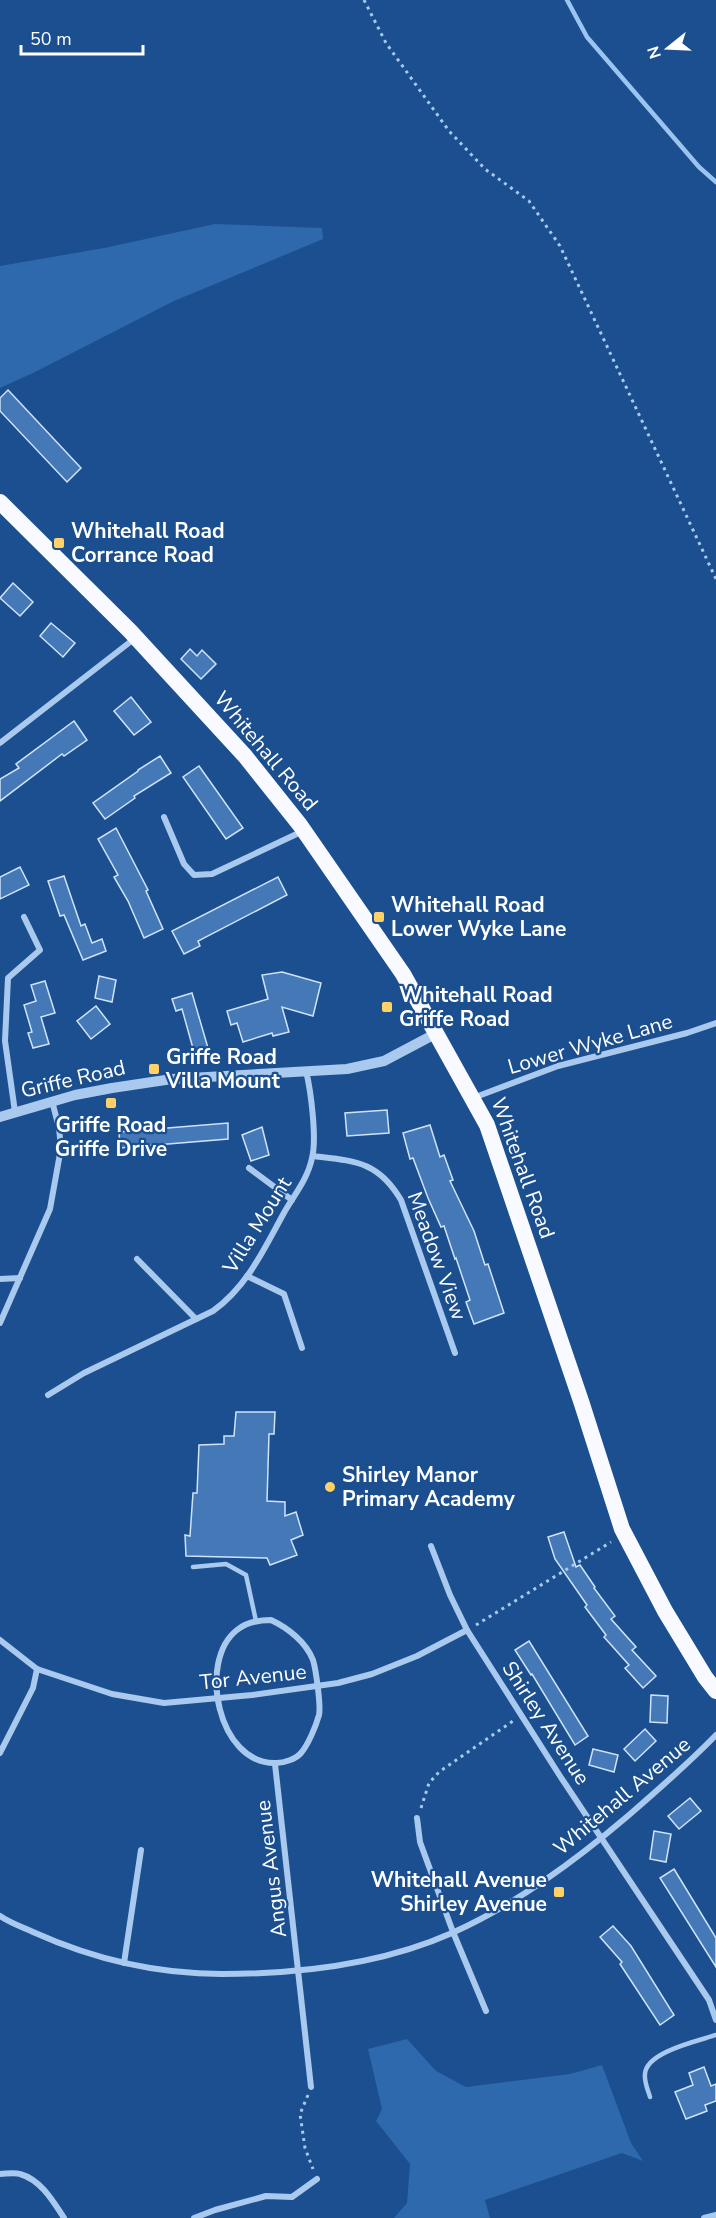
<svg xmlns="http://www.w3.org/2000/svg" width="716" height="2218" viewBox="0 0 716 2218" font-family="'Nunito Sans',sans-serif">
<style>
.green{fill:#2e69ad}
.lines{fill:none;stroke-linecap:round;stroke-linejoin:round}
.stream{stroke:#9cc4f0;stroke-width:4.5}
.building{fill:#4478b7;stroke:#cfe3fa;stroke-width:1.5}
.path{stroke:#a9c9ee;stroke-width:3;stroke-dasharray:3 4.5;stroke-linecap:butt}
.service{stroke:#a9c9ee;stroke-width:4.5}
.minor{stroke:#a9c9ee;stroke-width:6}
.tertiary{stroke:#a9c9ee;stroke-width:10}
.trunk{stroke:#f8faff;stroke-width:16}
.poi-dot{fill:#ffd166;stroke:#1b4f8f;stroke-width:2}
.labels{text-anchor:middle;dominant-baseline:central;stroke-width:4.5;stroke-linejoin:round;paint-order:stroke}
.poi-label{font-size:21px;font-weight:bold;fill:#fff;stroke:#1b4f8f;text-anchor:start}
.street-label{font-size:21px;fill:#fff;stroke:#1b4f8f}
</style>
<rect width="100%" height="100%" fill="#1b4f8f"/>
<!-- green -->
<g class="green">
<path d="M 215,224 L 322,228 L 323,239 L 174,301 L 35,372 L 0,388 L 0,266 L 104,248 Z"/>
<path d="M 407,2039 L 436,2071 L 466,2087 L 570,2074 L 602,2065 L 631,2143 L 643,2161 L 622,2153 L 485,2200 L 490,2218 L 394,2218 L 407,2203 L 410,2164 L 376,2121 L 382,2109 L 368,2049 Z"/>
</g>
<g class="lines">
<!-- stream -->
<path class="stream" d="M 567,0 L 587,37 L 699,167 L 716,182"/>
</g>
<!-- building -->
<g class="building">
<path d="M 8,390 L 81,468 L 67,482 L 0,411 L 0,398 Z"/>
<path d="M 13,583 L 33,602 L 20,616 L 0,598 Z"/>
<path d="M 51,623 L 75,643 L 63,657 L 40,636 Z"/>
<path d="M 190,649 L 197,656 L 202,650 L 216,664 L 201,679 L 181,659 Z"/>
<path d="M 131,697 L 151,722 L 134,735 L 114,711 Z"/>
<path d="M 74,721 L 87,740 L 64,756 L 62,754 L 0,801 L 0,779 L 19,768 L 16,764 Z"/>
<path d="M 160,756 L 171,773 L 134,796 L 135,798 L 105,819 L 93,803 L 138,771 L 138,770 Z"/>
<path d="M 199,766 L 243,828 L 226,839 L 183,777 Z"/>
<path d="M 116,828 L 148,890 L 146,891 L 163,929 L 144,938 L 128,901 L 114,877 L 118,875 L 98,839 Z"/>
<path d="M 20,867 L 29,885 L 0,899 L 0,877 Z"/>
<path d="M 64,876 L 81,926 L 85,924 L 92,943 L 102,939 L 106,951 L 83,960 L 64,915 L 60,916 L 48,881 Z"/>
<path d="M 278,877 L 287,895 L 198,941 L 200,946 L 184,954 L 172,931 Z"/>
<path d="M 282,972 L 321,983 L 313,1016 L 282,1007 L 289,1032 L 273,1036 L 272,1033 L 243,1042 L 237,1023 L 231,1025 L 227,1011 L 268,999 L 262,975 Z"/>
<path d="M 99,976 L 116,980 L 112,1002 L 95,998 Z"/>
<path d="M 45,981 L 55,1013 L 41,1017 L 49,1044 L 33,1048 L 28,1033 L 32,1032 L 24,1005 L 36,1001 L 31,985 Z"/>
<path d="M 192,993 L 208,1048 L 194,1052 L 182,1009 L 176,1011 L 172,999 Z"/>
<path d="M 96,1006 L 110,1024 L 91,1039 L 77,1021 Z"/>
<path d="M 387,1110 L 389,1133 L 347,1136 L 345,1113 Z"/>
<path d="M 228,1123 L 228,1139 L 120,1148 L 119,1132 Z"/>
<path d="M 430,1125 L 440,1157 L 444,1155 L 453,1180 L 450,1181 L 474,1231 L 485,1265 L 488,1264 L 504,1313 L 474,1324 L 466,1302 L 470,1300 L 456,1258 L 455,1259 L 444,1226 L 441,1227 L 428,1198 L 413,1158 L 410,1159 L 403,1133 Z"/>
<path d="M 262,1127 L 269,1155 L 251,1161 L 242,1135 Z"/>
<path d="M 236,1412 L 275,1412 L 274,1434 L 269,1434 L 267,1501 L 285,1502 L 285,1516 L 296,1512 L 303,1535 L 291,1540 L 297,1555 L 270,1565 L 267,1558 L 186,1556 L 185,1535 L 190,1536 L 193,1493 L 197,1493 L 199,1445 L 224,1444 L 224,1436 L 234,1436 Z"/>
<path d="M 564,1532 L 576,1567 L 580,1565 L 595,1587 L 594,1588 L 615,1616 L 611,1619 L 636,1647 L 632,1650 L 656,1676 L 643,1688 L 625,1668 L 629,1665 L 604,1637 L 606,1635 L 585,1607 L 587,1605 L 555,1559 L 548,1537 Z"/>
<path d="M 529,1641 L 588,1736 L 575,1745 L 532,1674 L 531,1675 L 515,1650 Z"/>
<path d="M 651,1695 L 668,1696 L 667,1723 L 650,1722 Z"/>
<path d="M 645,1729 L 656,1741 L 635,1761 L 624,1749 Z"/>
<path d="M 593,1749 L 618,1755 L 614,1772 L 589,1765 Z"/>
<path d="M 690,1798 L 701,1811 L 679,1829 L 668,1816 Z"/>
<path d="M 654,1831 L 671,1834 L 666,1862 L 650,1859 Z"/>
<path d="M 674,1869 L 716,1938 L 716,1967 L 660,1878 Z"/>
<path d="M 613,1926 L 631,1946 L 674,2015 L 660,2025 L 620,1964 L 622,1962 L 600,1937 Z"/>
<path d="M 704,2067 L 711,2086 L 716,2084 L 716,2101 L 705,2105 L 707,2111 L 686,2119 L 675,2092 L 693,2085 L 689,2073 Z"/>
</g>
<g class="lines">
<!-- path -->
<g class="path">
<path d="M 364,0 L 386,43 L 449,131 L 485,169 L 529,201 L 560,246 L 716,579"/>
<path d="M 476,1625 L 611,1542"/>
<path d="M 421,1808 L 429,1783 L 439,1772 L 513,1721"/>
<path d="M 308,2095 L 300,2114 L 305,2148 L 313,2169"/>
</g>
<!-- service -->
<g class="service">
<path d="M 193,1567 L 226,1564 L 246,1575 L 256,1621"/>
<path d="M 650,2097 C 648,2090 644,2082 645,2074 C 646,2052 698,2041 716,2035"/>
</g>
<!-- minor -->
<g class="minor">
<path d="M 0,743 L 134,639"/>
<path d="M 164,817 L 184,864 L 194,875 L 212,874 L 303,831"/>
<path d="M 473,1098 L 558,1066 L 687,1033 L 716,1023"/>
<path d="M 15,1112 L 5,1041 L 8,978 L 40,950 L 24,917"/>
<path d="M 313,1156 C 355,1161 378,1161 401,1200 L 455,1353"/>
<path d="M 249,1168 L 292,1200"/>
<path d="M 137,1259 L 196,1319"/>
<path d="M 247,1276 L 284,1294 L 302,1348"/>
<path d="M 0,1279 L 20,1278"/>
<path d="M 0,1323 L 50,1209 L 61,1148 L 59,1128 L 52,1101"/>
<path d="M 48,1395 L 84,1373 L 213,1311 C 248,1286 265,1247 285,1211 C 295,1194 308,1178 312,1158 C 317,1139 311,1091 306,1071"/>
<path d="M 431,1546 L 450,1595 L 467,1630 L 560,1776 L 709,2000 L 716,2020"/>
<path d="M 271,1620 C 288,1628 306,1642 313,1660 C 316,1670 321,1706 319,1715 C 316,1726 308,1745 301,1753 C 296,1759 284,1763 276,1763 C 218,1765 197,1661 237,1630 C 247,1622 258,1620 271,1620 Z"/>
<path d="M 0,1640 L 37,1669 L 112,1694 L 164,1703 L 252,1695 L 338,1683 L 372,1674 L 417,1656 L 467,1630"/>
<path d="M 0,1753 L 33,1688 L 37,1669"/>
<path d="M 275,1764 L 311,2087"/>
<path d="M 417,1818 L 420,1842 L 453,1932 L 486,2011"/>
<path d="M 0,1916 C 10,1923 22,1927 33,1932 C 93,1959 156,1974 222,1974 C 300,1974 380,1965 452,1933 C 518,1903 575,1861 629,1815 C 659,1789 689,1763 716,1735"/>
<path d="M 124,1963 L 141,1850"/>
<path d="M 0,2174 C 6,2174 14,2172 20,2174 C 41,2180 53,2201 64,2218"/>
<path d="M 194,2218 L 215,2210 L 266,2196 L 292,2197 L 317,2179"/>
<path d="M 704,2218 L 716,2215"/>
</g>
<!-- tertiary -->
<path class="tertiary" d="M 0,1117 L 75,1095 L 112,1088 L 172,1079 L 347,1069 L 384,1061 L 435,1034"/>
<!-- trunk -->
<path class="trunk" d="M 0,502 L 130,631 L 245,756 L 300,825 L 403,974 L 487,1125 L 581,1401 L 622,1529 L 665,1611 L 705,1677 L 716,1691"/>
</g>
<!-- markers -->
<g class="poi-dot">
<rect x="53" y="537" width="12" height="12" rx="3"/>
<rect x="373" y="911" width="12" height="12" rx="3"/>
<rect x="381" y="1001" width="12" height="12" rx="3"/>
<rect x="148" y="1063" width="12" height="12" rx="3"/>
<rect x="105" y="1097" width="12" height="12" rx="3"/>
<circle cx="330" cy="1487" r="6"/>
<rect x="553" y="1886" width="12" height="12" rx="3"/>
</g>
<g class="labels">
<!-- poi labels -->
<g class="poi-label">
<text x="71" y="531">Whitehall Road<tspan x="71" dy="24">Corrance Road</tspan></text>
<text x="391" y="905">Whitehall Road<tspan x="391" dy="24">Lower Wyke Lane</tspan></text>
<text x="399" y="995">Whitehall Road<tspan x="399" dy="24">Griffe Road</tspan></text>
<text x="166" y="1057">Griffe Road<tspan x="166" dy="24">Villa Mount</tspan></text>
<text x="111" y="1125" text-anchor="middle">Griffe Road<tspan x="111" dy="24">Griffe Drive</tspan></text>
<text x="342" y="1475">Shirley Manor<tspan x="342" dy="24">Primary Academy</tspan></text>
<text x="547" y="1880" text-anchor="end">Whitehall Avenue<tspan x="547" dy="24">Shirley Avenue</tspan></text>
</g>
<!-- street labels -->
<g class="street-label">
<text transform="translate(266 751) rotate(50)">Whitehall Road</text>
<text transform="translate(590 1044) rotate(-16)">Lower Wyke Lane</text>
<text transform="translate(73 1079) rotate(-13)">Griffe Road</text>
<text transform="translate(523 1168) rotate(70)">Whitehall Road</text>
<text transform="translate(257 1225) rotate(-58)">Villa Mount</text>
<text transform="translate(437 1256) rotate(70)">Meadow View</text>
<text transform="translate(253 1677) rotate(-6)">Tor Avenue</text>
<text transform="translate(546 1723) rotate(57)">Shirley Avenue</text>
<text transform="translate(622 1796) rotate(-40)">Whitehall Avenue</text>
<text transform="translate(271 1869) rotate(-97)">Angus Avenue</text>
</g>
</g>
<!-- north arrow -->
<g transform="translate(668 48) rotate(252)" stroke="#1b4f8f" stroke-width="4.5" paint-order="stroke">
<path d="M0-4.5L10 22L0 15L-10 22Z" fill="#ffffff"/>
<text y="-9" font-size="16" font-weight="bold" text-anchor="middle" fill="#ffffff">N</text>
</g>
<!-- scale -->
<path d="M21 45v9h122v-9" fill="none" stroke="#ffffff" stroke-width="3"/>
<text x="30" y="45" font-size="18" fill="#ffffff" stroke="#1b4f8f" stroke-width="4.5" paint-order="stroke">50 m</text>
</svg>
